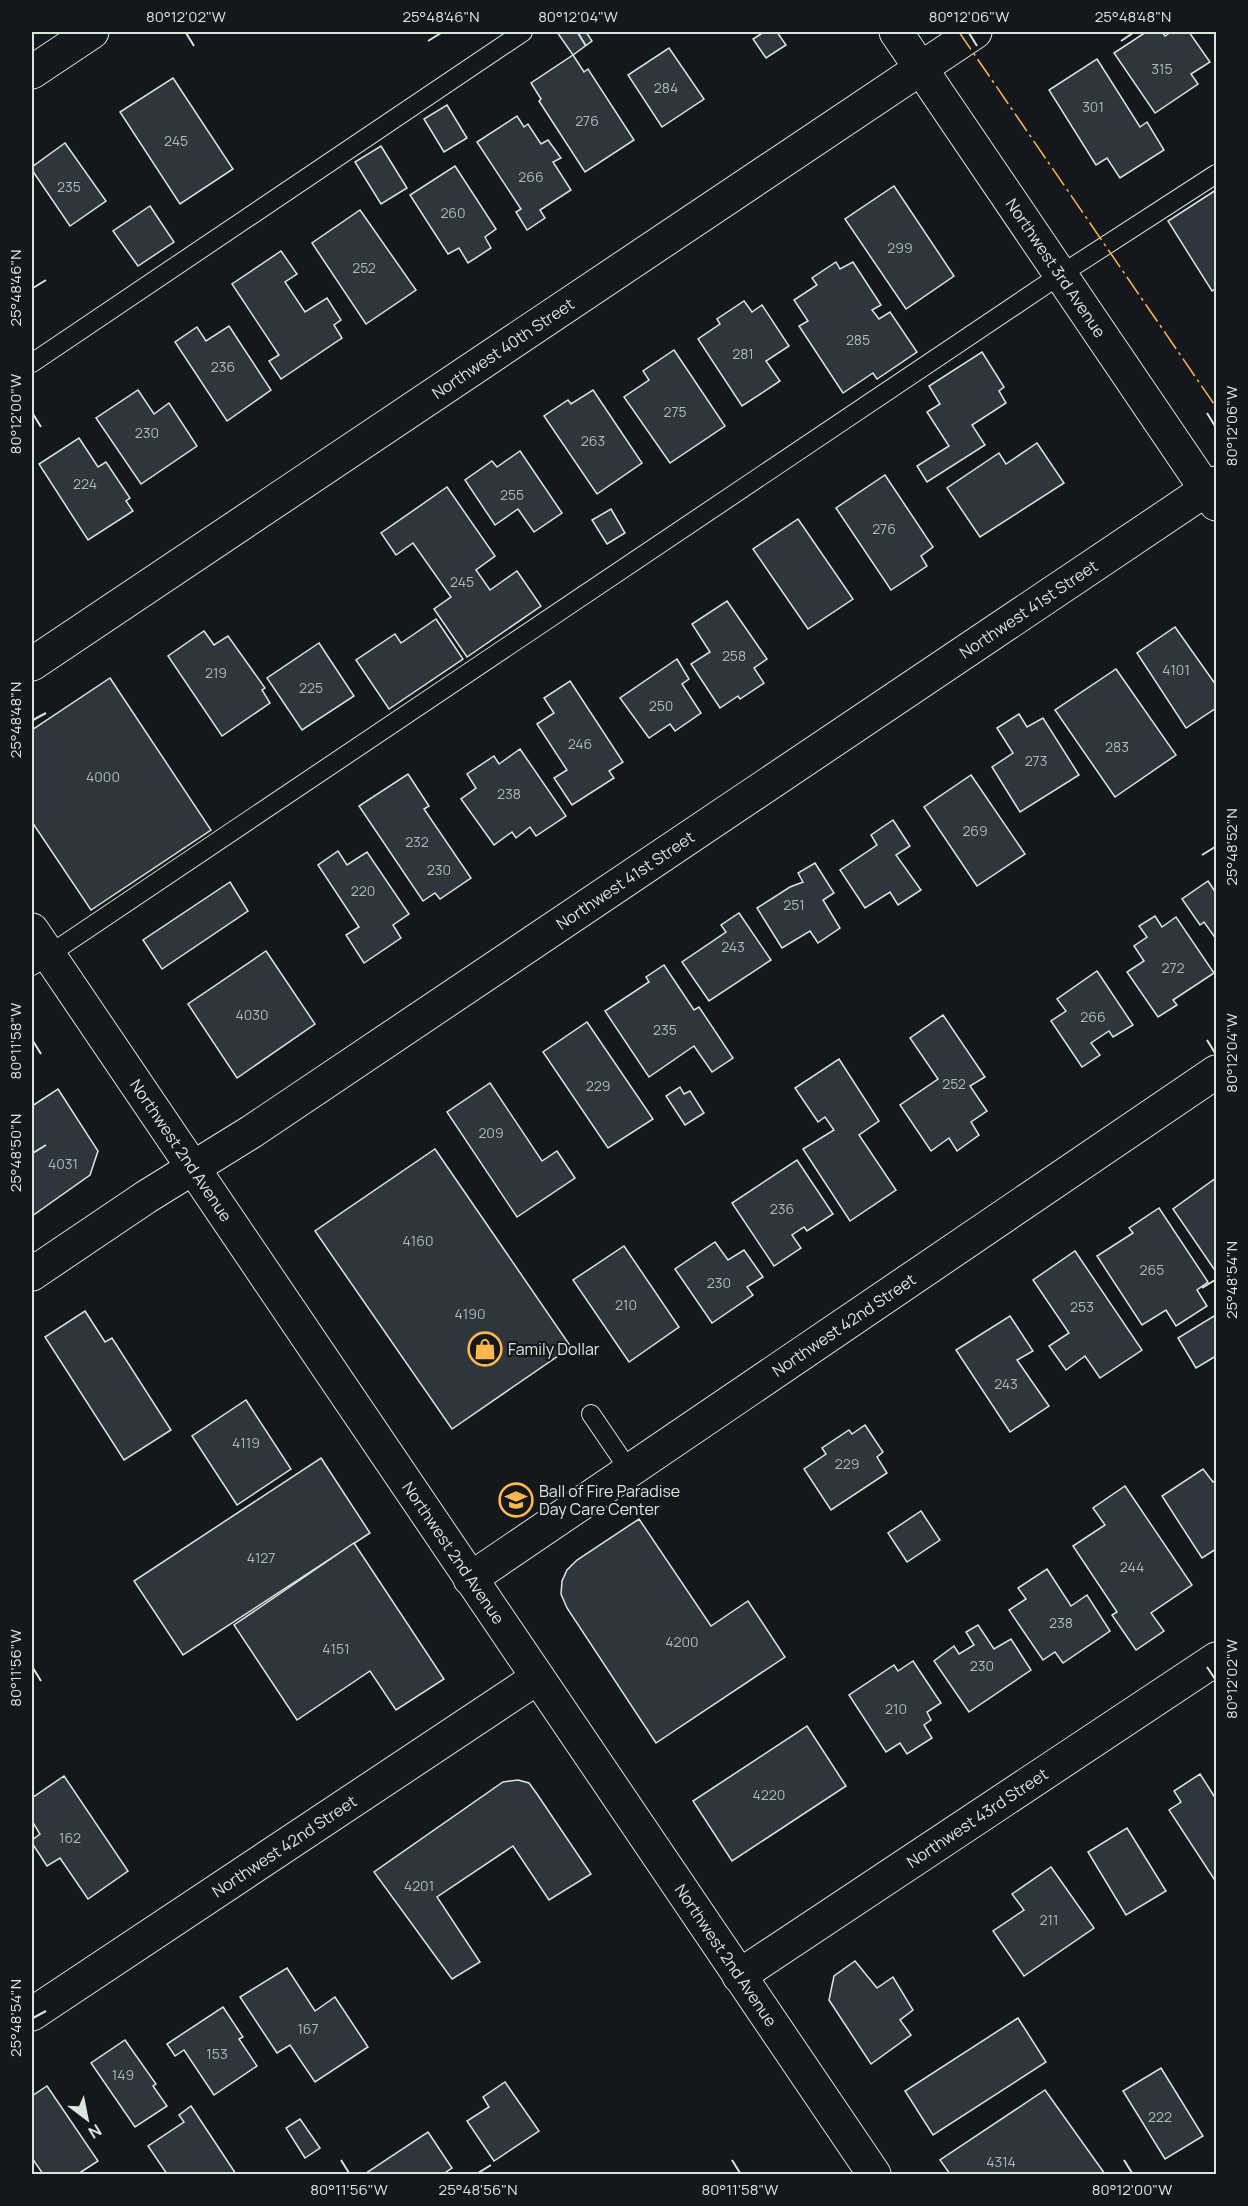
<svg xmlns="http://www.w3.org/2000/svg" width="1248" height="2206" viewBox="0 0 1248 2206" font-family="Manrope,sans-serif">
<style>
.building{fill:#2c363c;stroke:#d8e6dc;stroke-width:1.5}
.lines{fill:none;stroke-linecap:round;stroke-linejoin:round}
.service-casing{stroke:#d8e6dc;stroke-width:20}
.minor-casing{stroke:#d8e6dc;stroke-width:35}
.tertiary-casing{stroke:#d8e6dc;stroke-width:35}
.service{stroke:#14181c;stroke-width:18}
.minor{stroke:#14181c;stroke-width:33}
.tertiary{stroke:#14181c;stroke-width:33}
.power{stroke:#ffb74d;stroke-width:1.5;stroke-dasharray:21 4.5 3 4.5;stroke-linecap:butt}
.ticks{fill:none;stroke:#d8e6dc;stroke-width:2}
.labels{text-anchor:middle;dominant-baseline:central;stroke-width:4.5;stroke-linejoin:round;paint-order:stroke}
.number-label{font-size:14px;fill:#adbab4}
.street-label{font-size:16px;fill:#d8e6dc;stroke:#14181c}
.poi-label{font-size:16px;fill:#d8e6dc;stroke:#14181c;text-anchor:start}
.neatline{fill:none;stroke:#d8e6dc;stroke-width:2}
.ticks-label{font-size:15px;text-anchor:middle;fill:#d8e6dc}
</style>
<rect width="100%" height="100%" fill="#14181c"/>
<!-- building -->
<g class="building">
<path d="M 557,32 L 586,32 L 592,41 L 573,55 Z"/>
<path d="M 764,32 L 777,32 L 786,45 L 766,58 L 753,39 Z"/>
<path d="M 1146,32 L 1162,32 L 1165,36 L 1171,32 L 1189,32 L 1210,62 L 1191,74 L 1198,84 L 1155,113 L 1114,53 Z"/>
<path d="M 669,48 L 704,99 L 662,127 L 628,75 Z"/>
<path d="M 573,55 L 584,72 L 588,69 L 634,140 L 585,172 L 539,101 L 541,99 L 531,83 Z"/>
<path d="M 1097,59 L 1140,127 L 1147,122 L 1164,150 L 1120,178 L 1107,158 L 1096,165 L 1049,90 Z"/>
<path d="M 173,78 L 233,169 L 180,204 L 120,112 Z"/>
<path d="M 447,105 L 467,138 L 444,152 L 424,119 Z"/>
<path d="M 517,116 L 524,127 L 528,124 L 541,144 L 548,140 L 561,158 L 553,162 L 571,190 L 540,210 L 545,218 L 527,230 L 516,212 L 521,209 L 477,142 Z"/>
<path d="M 65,143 L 106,201 L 70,226 L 32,170 L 32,167 Z"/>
<path d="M 381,146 L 407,188 L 381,204 L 355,162 Z"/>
<path d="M 455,166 L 496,229 L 485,237 L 491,248 L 468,263 L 459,248 L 448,254 L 410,195 Z"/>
<path d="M 894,186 L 954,276 L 906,309 L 845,219 Z"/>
<path d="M 1216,190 L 1216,288 L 1212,291 L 1168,221 Z"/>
<path d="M 150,206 L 174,242 L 138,266 L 113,231 Z"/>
<path d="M 360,210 L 416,290 L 366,324 L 312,243 Z"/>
<path d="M 281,251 L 297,274 L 285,282 L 305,312 L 327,298 L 341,320 L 334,325 L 342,338 L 281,379 L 269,361 L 279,355 L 232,284 Z"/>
<path d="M 836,262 L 840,269 L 853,262 L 881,305 L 872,310 L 879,319 L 890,312 L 917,352 L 877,379 L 873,373 L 843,393 L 799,326 L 808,321 L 794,300 L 817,285 L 812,278 Z"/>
<path d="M 744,301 L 752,312 L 762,305 L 789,346 L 766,361 L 780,381 L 742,406 L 698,339 L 720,324 L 717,319 Z"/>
<path d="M 229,326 L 271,390 L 227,421 L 175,342 L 197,327 L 206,341 Z"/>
<path d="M 674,350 L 725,426 L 670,463 L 624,397 L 649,380 L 643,371 Z"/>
<path d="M 982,352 L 1004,387 L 999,391 L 1006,403 L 972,425 L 985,445 L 927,482 L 917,466 L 949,446 L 927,412 L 940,404 L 929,386 Z"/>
<path d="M 138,390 L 154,414 L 169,403 L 197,446 L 141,484 L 96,418 Z"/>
<path d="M 593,390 L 642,463 L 597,494 L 544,416 L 568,400 L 571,404 Z"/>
<path d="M 79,438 L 98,467 L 106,462 L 130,498 L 126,501 L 133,511 L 88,540 L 39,464 Z"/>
<path d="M 1037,443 L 1064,483 L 980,537 L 947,488 L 999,453 L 1006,464 Z"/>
<path d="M 520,451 L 562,513 L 534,532 L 518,509 L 495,525 L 465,480 L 492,461 L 497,467 Z"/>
<path d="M 885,475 L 933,547 L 921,556 L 927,566 L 891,590 L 836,508 Z"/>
<path d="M 447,487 L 495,556 L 476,570 L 490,590 L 517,571 L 541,606 L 467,657 L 434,609 L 451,597 L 413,543 L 396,555 L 381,533 Z"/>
<path d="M 611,509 L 625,533 L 607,544 L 592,520 Z"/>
<path d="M 798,519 L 853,599 L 808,629 L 753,549 Z"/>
<path d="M 727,601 L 767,659 L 754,668 L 764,683 L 740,699 L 738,696 L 720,708 L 691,664 L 710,652 L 692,624 Z"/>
<path d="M 436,619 L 463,659 L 389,709 L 356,660 L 395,634 L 401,643 Z"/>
<path d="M 1175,627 L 1216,685 L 1216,708 L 1186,728 L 1137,653 Z"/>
<path d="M 204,631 L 214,645 L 228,636 L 265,688 L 262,690 L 270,703 L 222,736 L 168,656 Z"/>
<path d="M 319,643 L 354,696 L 302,730 L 267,678 Z"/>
<path d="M 677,659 L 689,679 L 682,684 L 701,713 L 675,731 L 670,724 L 649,738 L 620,698 Z"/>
<path d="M 1116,669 L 1176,755 L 1115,797 L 1055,710 Z"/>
<path d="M 110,678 L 211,830 L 91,910 L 32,822 L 32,730 Z"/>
<path d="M 570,681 L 623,762 L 609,771 L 614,778 L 572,805 L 554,778 L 567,770 L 537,724 L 554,713 L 544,698 Z"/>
<path d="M 1019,714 L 1027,727 L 1043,718 L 1079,775 L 1020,812 L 992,767 L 1013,753 L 997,728 Z"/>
<path d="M 520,749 L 566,816 L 536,836 L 530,827 L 516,838 L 512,832 L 494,845 L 461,799 L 476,788 L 467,774 L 494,756 L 499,764 Z"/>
<path d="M 408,774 L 429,806 L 424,809 L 471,878 L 440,899 L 435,893 L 423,901 L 359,806 Z"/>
<path d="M 971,775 L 1025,854 L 977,886 L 924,807 Z"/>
<path d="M 893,820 L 910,846 L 896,855 L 921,890 L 898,905 L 890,892 L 865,908 L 840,870 L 877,845 L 871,835 Z"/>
<path d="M 338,851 L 347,865 L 367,852 L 409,914 L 393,925 L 401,938 L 364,963 L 346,935 L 359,927 L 318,865 Z"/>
<path d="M 815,863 L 834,893 L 823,900 L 840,928 L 818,943 L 810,931 L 782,948 L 757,908 L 790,887 L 803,882 L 798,873 Z"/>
<path d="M 1208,881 L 1216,893 L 1216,939 L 1204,922 L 1200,925 L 1182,899 Z"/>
<path d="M 230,882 L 248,911 L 162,969 L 143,940 Z"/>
<path d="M 739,913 L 771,960 L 709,1001 L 682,962 L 726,932 L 721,925 Z"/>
<path d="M 1155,916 L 1162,927 L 1176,917 L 1214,973 L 1173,1000 L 1177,1005 L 1158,1017 L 1127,972 L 1144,961 L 1134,946 L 1147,937 L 1139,926 Z"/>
<path d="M 266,951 L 315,1024 L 237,1078 L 188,1004 Z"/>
<path d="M 664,965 L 694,1010 L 699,1007 L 733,1058 L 712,1072 L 694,1046 L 649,1077 L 605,1011 L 649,982 L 646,977 Z"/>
<path d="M 1097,971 L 1133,1025 L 1113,1037 L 1109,1031 L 1091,1043 L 1100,1055 L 1082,1067 L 1051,1021 L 1066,1011 L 1057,999 Z"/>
<path d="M 943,1015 L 985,1077 L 970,1086 L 987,1111 L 971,1122 L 979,1135 L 957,1151 L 949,1138 L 931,1151 L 900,1105 L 938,1079 L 910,1038 Z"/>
<path d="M 587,1022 L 653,1119 L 608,1148 L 543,1052 Z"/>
<path d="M 839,1059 L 879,1121 L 859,1135 L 896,1190 L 850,1221 L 803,1149 L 834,1130 L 825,1117 L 818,1122 L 795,1088 Z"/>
<path d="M 490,1083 L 542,1161 L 557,1151 L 575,1178 L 517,1217 L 447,1112 Z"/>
<path d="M 680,1087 L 684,1094 L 690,1091 L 704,1113 L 685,1125 L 666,1096 Z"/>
<path d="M 58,1089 L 98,1151 L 90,1175 L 32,1216 L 32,1106 Z"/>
<path d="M 435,1149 L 571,1347 L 452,1429 L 315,1231 Z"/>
<path d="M 797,1160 L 833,1214 L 807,1231 L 804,1227 L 792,1235 L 801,1248 L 774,1266 L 732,1203 Z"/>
<path d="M 1216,1178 L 1216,1272 L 1173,1209 Z"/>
<path d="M 1159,1208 L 1208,1282 L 1197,1290 L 1207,1306 L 1176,1326 L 1166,1310 L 1142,1325 L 1097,1256 L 1133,1233 L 1129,1228 Z"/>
<path d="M 715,1242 L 728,1260 L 744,1250 L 763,1277 L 747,1287 L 753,1295 L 712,1323 L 675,1269 Z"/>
<path d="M 624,1246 L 679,1327 L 629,1362 L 573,1280 Z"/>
<path d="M 1075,1251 L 1142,1350 L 1100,1378 L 1085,1356 L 1066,1370 L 1049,1346 L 1069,1333 L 1033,1280 Z"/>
<path d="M 85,1311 L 105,1342 L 112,1338 L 171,1430 L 124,1460 L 45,1337 Z"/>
<path d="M 1010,1316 L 1033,1351 L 1017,1360 L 1049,1406 L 1010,1432 L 956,1350 Z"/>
<path d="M 1214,1316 L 1216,1320 L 1216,1356 L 1196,1368 L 1178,1338 Z"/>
<path d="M 246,1400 L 291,1469 L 237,1505 L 192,1436 Z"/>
<path d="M 865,1425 L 883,1452 L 877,1457 L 887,1473 L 831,1510 L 804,1469 L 826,1454 L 822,1448 L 849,1430 L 852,1434 Z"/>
<path d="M 321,1458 L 370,1533 L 183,1655 L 134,1581 Z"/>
<path d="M 1203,1469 L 1213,1482 L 1216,1480 L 1216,1549 L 1202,1558 L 1162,1496 Z"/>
<path d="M 1125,1486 L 1192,1585 L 1151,1613 L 1164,1631 L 1136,1650 L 1112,1615 L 1117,1612 L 1073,1546 L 1105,1525 L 1093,1508 Z"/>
<path d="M 921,1511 L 940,1540 L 907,1562 L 888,1533 Z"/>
<path d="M 639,1519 L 711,1626 L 748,1601 L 785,1657 L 656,1743 L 567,1608 L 561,1594 L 562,1581 L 567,1570 L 577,1560 Z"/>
<path d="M 354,1543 L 444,1679 L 396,1710 L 370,1671 L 297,1720 L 234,1625 Z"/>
<path d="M 1047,1569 L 1071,1606 L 1087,1595 L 1110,1631 L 1063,1663 L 1055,1652 L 1043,1660 L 1009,1610 L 1026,1599 L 1018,1588 Z"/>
<path d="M 978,1625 L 994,1649 L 1011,1639 L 1031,1670 L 969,1712 L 934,1661 L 954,1646 L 959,1654 L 974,1645 L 966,1632 Z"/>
<path d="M 913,1661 L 941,1703 L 927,1712 L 931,1720 L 924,1725 L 932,1738 L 907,1754 L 900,1743 L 886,1752 L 849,1695 L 894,1665 L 898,1671 Z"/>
<path d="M 807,1726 L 846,1786 L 732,1861 L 693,1801 Z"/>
<path d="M 1200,1774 L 1216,1799 L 1216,1882 L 1169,1810 L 1181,1802 L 1174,1791 Z"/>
<path d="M 64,1776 L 128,1871 L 88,1899 L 60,1858 L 47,1866 L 32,1843 L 32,1840 L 40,1834 L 32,1821 L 32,1798 Z"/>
<path d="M 518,1780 L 529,1783 L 537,1794 L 591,1874 L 549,1900 L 513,1846 L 437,1897 L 480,1962 L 452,1979 L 374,1872 L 503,1782 Z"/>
<path d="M 1127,1828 L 1166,1891 L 1126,1915 L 1088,1852 Z"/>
<path d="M 1051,1867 L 1094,1928 L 1024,1976 L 993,1931 L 1024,1910 L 1012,1894 Z"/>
<path d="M 855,1961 L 877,1988 L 893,1977 L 913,2010 L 900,2020 L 911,2035 L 871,2064 L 829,2000 L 834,1976 Z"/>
<path d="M 287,1968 L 315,2011 L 335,1997 L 368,2047 L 315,2082 L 290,2045 L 277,2053 L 240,1997 Z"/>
<path d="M 223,2007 L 243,2037 L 239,2039 L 257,2066 L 214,2095 L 184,2050 L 175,2056 L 167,2044 Z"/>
<path d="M 1018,2018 L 1046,2062 L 933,2135 L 905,2091 Z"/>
<path d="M 125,2040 L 156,2084 L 153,2086 L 167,2106 L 135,2127 L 91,2063 Z"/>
<path d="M 1161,2068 L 1203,2136 L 1165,2159 L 1123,2091 Z"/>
<path d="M 505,2082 L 539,2131 L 494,2161 L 467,2121 L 489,2107 L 483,2097 Z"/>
<path d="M 47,2086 L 98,2161 L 81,2172 L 83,2174 L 43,2174 L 32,2158 L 32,2096 Z"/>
<path d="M 1045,2090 L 1105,2174 L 950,2174 L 940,2160 Z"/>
<path d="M 191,2106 L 236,2174 L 167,2174 L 148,2146 L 184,2122 L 179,2115 Z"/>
<path d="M 300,2119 L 320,2148 L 305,2158 L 286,2128 Z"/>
<path d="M 428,2132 L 452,2168 L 443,2174 L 367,2174 L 366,2173 Z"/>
</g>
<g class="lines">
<defs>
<g id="service">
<path d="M 32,363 L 523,32"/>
<path d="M 32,966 L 1060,275 L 1216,174"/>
<path d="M 591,1414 L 629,1470"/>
</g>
<g id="minor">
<path d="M 32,72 L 92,32"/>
<path id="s1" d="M 32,664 L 975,32"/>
<path id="s2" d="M 32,1274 L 146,1197 L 251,1132 L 1216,483"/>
<path id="s3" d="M 470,1579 L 1216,1072"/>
<path id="s4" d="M 739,1976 L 1216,1659"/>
<path id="s5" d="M 32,2014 L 537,1678"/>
</g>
<g id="tertiary">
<path id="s6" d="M 896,32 L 1216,504"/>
<path id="s7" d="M 32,930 L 874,2174"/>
</g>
</defs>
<!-- service casing -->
<use href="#service" class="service-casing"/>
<!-- minor casing -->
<use href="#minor" class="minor-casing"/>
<!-- tertiary casing -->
<use href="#tertiary" class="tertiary-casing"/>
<!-- service -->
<use href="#service" class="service"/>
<!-- minor -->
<use href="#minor" class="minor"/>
<!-- tertiary -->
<use href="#tertiary" class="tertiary"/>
<!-- power -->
<path class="power" d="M 959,32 L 1216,407"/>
</g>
<!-- ticks -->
<path class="ticks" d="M 186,33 L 194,46M 578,33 L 586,46M 969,33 L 977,46M 428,41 L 441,33M 1121,41 L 1133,33M 33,288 L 46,280M 1207,413 L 1215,426M 33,414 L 41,427M 33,720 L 46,713M 1202,855 L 1215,847M 1207,1040 L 1215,1053M 33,1041 L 41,1054M 33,1153 L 46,1145M 1202,1288 L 1215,1280M 1207,1667 L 1215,1679M 33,1668 L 41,1681M 33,2018 L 46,2011M 341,2160 L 349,2173M 732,2160 L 740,2173M 1124,2160 L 1132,2173M 478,2173 L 491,2165"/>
<!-- icons -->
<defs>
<symbol id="shop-ring" viewBox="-11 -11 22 22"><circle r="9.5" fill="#14181c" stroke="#ffb74d" stroke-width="1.5"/><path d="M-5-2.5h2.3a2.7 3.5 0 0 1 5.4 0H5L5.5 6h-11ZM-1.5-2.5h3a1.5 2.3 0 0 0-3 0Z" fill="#ffb74d"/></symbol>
<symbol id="school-ring" viewBox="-11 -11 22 22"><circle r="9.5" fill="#14181c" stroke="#ffb74d" stroke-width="1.5"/><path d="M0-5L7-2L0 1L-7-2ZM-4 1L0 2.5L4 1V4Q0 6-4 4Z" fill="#ffb74d"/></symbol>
</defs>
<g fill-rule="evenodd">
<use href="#shop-ring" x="466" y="1330" width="38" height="38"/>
<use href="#school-ring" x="497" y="1481" width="38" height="38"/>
</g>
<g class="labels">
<!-- number labels -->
<g class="number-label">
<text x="1162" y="68">315</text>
<text x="666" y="87">284</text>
<text x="1093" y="106">301</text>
<text x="587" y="120">276</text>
<text x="176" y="140">245</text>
<text x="531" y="176">266</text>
<text x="69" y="186">235</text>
<text x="453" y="212">260</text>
<text x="900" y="247">299</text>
<text x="364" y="267">252</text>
<text x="858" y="339">285</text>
<text x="743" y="353">281</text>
<text x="223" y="366">236</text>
<text x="675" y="411">275</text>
<text x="147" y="432">230</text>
<text x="593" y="440">263</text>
<text x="85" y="483">224</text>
<text x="512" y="494">255</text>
<text x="884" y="528">276</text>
<text x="462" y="581">245</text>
<text x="734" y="655">258</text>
<text x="1176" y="669">4101</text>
<text x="216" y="672">219</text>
<text x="311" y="687">225</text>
<text x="661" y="705">250</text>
<text x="580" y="743">246</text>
<text x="1117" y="746">283</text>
<text x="1036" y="760">273</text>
<text x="103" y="776">4000</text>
<text x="509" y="793">238</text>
<text x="975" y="830">269</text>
<text x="417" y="841">232</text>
<text x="439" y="869">230</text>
<text x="363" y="890">220</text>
<text x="794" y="904">251</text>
<text x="733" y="946">243</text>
<text x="1173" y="967">272</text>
<text x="252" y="1014">4030</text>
<text x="1093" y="1016">266</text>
<text x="665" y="1029">235</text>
<text x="954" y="1083">252</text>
<text x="598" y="1085">229</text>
<text x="491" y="1132">209</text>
<text x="63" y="1163">4031</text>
<text x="782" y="1208">236</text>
<text x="418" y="1240">4160</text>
<text x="1152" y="1269">265</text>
<text x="719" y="1282">230</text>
<text x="626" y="1304">210</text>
<text x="1082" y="1306">253</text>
<text x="470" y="1313">4190</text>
<text x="1006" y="1383">243</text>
<text x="246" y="1442">4119</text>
<text x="847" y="1463">229</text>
<text x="261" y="1557">4127</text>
<text x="1132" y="1566">244</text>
<text x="1061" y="1622">238</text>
<text x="682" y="1641">4200</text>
<text x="336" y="1648">4151</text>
<text x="982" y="1665">230</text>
<text x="896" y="1708">210</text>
<text x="769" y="1794">4220</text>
<text x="70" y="1837">162</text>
<text x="419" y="1885">4201</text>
<text x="1049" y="1919">211</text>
<text x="308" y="2028">167</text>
<text x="217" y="2053">153</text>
<text x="123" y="2074">149</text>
<text x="1160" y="2116">222</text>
<text x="1001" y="2161">4314</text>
</g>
<!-- street labels -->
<g class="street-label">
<text stroke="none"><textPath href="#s6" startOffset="285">Northwest 3rd Avenue</textPath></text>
<text stroke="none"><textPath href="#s1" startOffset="567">Northwest 40th Street</textPath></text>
<text stroke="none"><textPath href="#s2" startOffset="1198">Northwest 41st Street</textPath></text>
<text stroke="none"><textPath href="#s2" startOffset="712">Northwest 41st Street</textPath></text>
<text stroke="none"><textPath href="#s7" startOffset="266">Northwest 2nd Avenue</textPath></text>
<text stroke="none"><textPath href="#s3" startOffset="452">Northwest 42nd Street</textPath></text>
<text stroke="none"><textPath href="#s7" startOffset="752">Northwest 2nd Avenue</textPath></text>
<text stroke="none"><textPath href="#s4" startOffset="286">Northwest 43rd Street</textPath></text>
<text stroke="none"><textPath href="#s5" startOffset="303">Northwest 42nd Street</textPath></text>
<text stroke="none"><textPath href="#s7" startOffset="1238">Northwest 2nd Avenue</textPath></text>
</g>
<!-- poi labels -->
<g class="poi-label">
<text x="508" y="1349">Family Dollar</text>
<text x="539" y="1491">Ball of Fire Paradise<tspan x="539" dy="18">Day Care Center</tspan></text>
</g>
</g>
<!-- border -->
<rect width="1248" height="2206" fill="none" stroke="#14181c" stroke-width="66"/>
<!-- north arrow -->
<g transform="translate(87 2119) rotate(148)" stroke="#14181c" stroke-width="4.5" paint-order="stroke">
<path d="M0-4.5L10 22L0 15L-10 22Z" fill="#d8e6dc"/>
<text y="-9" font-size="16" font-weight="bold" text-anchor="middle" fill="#d8e6dc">N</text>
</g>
<rect x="33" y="33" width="1182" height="2140" class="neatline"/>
<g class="ticks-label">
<text x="186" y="22">80°12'02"W</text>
<text x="441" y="22">25°48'46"N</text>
<text x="578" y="22">80°12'04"W</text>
<text x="969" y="22">80°12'06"W</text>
<text x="1133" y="22">25°48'48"N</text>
<text transform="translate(16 288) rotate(-90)" y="5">25°48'46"N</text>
<text transform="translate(16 414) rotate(-90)" y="5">80°12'00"W</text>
<text transform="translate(1232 426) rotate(-90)" y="5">80°12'06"W</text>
<text transform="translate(16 720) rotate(-90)" y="5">25°48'48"N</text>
<text transform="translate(1232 847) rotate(-90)" y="5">25°48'52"N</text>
<text transform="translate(16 1041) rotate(-90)" y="5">80°11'58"W</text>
<text transform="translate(1232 1053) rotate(-90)" y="5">80°12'04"W</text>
<text transform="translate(16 1153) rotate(-90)" y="5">25°48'50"N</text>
<text transform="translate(1232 1280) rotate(-90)" y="5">25°48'54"N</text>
<text transform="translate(16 1668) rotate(-90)" y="5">80°11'56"W</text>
<text transform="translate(1232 1679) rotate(-90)" y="5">80°12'02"W</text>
<text transform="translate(16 2018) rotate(-90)" y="5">25°48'54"N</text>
<text x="349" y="2195">80°11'56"W</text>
<text x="478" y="2195">25°48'56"N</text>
<text x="740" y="2195">80°11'58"W</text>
<text x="1132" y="2195">80°12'00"W</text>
</g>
</svg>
